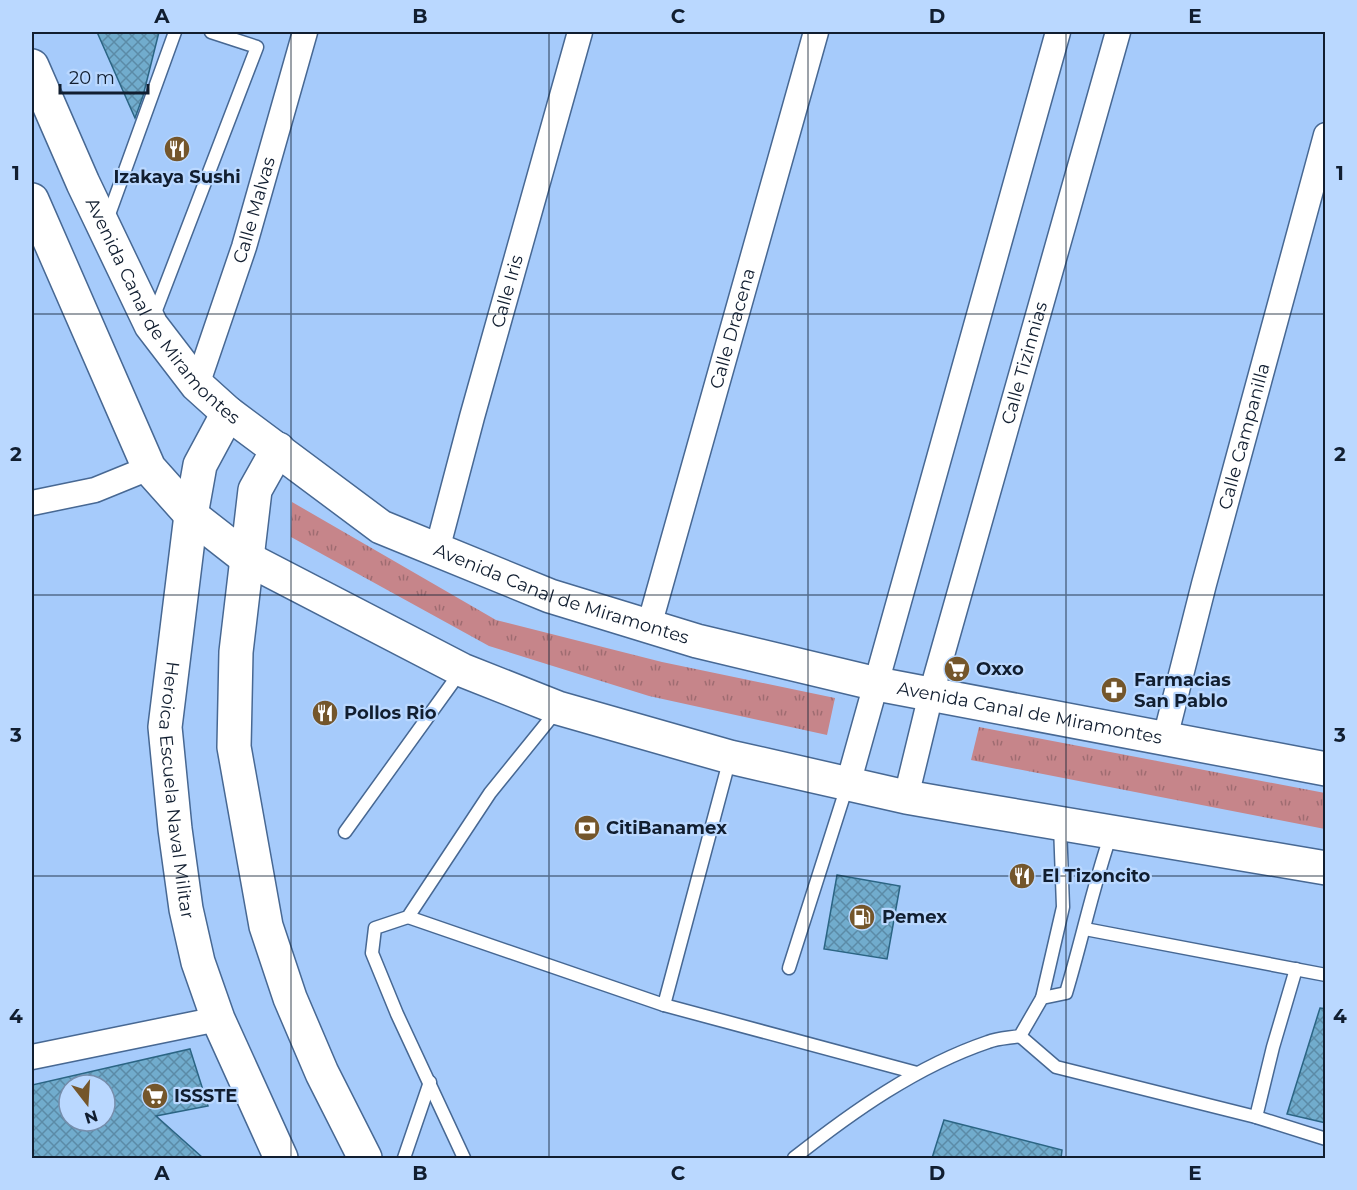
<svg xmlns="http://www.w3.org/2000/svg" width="1357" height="1190" viewBox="0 0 1357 1190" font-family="Montserrat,sans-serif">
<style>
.park{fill:url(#park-tufts)}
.building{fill:url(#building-cross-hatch);stroke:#2b6584;stroke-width:1.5;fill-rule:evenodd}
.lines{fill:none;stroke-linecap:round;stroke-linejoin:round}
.lane-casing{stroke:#476893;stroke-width:15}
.street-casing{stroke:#476893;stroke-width:27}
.primary-casing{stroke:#476893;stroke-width:36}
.lane{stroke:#fff;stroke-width:12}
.street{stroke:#fff;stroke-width:24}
.primary{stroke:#fff;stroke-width:33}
.grid{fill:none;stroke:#111e30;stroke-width:1.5;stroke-opacity:0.55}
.labels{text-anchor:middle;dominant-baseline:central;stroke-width:4.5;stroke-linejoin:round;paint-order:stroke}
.poi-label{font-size:18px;font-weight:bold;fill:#111e30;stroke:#bad8ff;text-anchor:start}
.street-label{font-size:18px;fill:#111e30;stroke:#bad8ff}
.neatline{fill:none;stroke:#111e30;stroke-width:2}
.grid-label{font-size:20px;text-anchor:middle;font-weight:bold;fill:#111e30}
</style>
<defs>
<pattern id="park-tufts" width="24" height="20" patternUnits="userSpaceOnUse" patternTransform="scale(1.5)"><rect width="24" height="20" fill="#c6858a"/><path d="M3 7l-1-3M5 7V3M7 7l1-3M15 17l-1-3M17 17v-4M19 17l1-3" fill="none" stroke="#9f6c71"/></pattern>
<pattern id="building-cross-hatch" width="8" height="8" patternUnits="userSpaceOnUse" patternTransform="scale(1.5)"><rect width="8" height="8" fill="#71accd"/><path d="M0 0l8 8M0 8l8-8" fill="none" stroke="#5b8ba7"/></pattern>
</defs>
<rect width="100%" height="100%" fill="#a6cbfb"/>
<!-- park -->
<g class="park">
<path d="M 292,502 L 496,620 L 662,662 L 835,698 L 827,735 L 649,696 L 489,646 L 291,537 Z"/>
<path d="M 979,727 L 1325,793 L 1325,829 L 971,760 Z"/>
</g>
<!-- building -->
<g class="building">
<path d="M 97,32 L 159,32 L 143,96 L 135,118 Z"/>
<path d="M 837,875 L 900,886 L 887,959 L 824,949 Z"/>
<path d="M 1320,1008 L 1326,1009 L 1326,1123 L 1287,1114 Z"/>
<path d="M 190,1049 L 208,1106 L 156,1116 L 203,1158 L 32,1158 L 32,1085 ZM 69,1085 L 105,1085 L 105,1121 L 69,1121 Z"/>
<path d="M 944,1120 L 1062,1150 L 1061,1158 L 932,1158 Z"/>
</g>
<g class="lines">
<defs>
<g id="lane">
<path d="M 107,220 L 175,32"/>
<path d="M 153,318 L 257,47 L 211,32"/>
<path d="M 345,832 L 461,671"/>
<path d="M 408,917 L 664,1005 L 917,1073"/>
<path d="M 1085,929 L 1326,975"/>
<path d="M 789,968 L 847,786"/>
<path d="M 1042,998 L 1063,907 L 1060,825"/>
<path d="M 664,1005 L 730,758"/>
<path d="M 1020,1036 L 1056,1067 L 1256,1117 L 1326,1139"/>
<path d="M 1256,1117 L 1273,1047 L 1296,969"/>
<path d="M 404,1158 L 430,1082"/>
<path d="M 464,1158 L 397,1014 L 372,953 L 375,928 L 408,917 L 490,793 L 558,709"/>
<path d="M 794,1158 C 852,1112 917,1066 988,1042 C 998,1038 1009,1038 1020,1036 L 1042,998 L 1066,993 C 1082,940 1093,886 1111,834"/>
</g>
<g id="street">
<path id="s1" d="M 197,385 L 244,247 L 305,32"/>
<path d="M 32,503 L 95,490 L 149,468"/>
<path id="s2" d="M 437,550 L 472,417 L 580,32"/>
<path id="s3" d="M 649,626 L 816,32"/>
<path id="s4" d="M 1165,738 L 1204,584 L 1326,135"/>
<path d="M 848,784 L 1058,32"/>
<path id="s5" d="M 906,797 L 931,694 L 1118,32"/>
<path d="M 32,1057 L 218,1019"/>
</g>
<g id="primary">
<path id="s6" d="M 32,66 L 83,183 L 151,325 L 197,385 L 228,413 L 381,527 L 550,596 L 697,641 L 877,684 L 1326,769"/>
<path d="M 32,200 L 149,468 L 191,515 L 246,558 L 462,670 L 558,708 L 730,757 L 906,797 L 969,808 L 1326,868"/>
<path id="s7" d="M 228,413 L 200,465 L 191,515 L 165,727 L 175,829 L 186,909 L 198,962 L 218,1019 L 281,1158"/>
<path d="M 278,449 L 255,490 L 236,652 L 234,747 L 266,926 L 290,998 L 322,1073 L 365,1158"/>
</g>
</defs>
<!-- lane casing -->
<use href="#lane" class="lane-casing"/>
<!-- street casing -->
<use href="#street" class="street-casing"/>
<!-- primary casing -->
<use href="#primary" class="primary-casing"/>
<!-- lane -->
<use href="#lane" class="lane"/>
<!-- street -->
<use href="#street" class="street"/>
<!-- primary -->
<use href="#primary" class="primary"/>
</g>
<!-- grid -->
<path class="grid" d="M 291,32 L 291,1158M 549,32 L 549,1158M 808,32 L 808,1158M 1066,32 L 1066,1158M 32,314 L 1326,314M 32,595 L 1326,595M 32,876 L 1326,876"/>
<!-- icons -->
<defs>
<symbol id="restaurant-disc" viewBox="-11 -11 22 22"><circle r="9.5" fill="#74562b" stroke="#bad8ff"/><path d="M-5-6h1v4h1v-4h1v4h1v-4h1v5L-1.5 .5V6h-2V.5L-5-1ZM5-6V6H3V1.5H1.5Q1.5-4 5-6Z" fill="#fff"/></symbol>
<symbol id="supermarket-disc" viewBox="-11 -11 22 22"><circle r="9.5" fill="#74562b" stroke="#bad8ff"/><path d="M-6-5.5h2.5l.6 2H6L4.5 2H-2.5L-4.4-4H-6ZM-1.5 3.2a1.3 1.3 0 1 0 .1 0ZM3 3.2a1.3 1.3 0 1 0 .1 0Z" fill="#fff"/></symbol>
<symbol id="pharmacy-disc" viewBox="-11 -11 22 22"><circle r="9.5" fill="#74562b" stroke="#bad8ff"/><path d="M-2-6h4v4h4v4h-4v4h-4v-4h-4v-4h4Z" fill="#fff"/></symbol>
<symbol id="bank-disc" viewBox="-11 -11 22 22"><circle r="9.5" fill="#74562b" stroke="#bad8ff"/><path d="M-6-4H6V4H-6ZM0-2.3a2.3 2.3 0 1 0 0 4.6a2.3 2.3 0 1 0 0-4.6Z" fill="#fff"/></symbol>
<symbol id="fuel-disc" viewBox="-11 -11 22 22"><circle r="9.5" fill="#74562b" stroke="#bad8ff"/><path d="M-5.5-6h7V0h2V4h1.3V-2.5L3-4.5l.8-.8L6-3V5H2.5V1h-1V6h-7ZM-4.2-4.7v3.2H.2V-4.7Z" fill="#fff"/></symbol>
</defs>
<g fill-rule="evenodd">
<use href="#restaurant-disc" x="162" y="134" width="30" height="30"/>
<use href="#supermarket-disc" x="942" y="654" width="30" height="30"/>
<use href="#pharmacy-disc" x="1099" y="675" width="30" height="30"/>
<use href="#restaurant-disc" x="310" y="698" width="30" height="30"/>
<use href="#bank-disc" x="572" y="813" width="30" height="30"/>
<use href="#restaurant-disc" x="1007" y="861" width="30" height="30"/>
<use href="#fuel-disc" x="847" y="902" width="30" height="30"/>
<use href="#supermarket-disc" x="140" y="1081" width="30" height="30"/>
</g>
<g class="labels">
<!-- poi labels -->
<g class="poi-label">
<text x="177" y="177" text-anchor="middle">Izakaya Sushi</text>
<text x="976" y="669">Oxxo</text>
<text x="1134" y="680">Farmacias<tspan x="1134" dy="21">San Pablo</tspan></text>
<text x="344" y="713">Pollos Rio</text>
<text x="606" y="828">CitiBanamex</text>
<text x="1042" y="876">El Tizoncito</text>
<text x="882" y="917">Pemex</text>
<text x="174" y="1096">ISSSTE</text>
</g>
<!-- street labels -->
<g class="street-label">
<text stroke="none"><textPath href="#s1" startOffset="184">Calle Malvas</textPath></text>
<text stroke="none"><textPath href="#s2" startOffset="268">Calle Iris</textPath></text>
<text stroke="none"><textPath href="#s6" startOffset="280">Avenida Canal de Miramontes</textPath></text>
<text stroke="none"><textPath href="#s3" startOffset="309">Calle Dracena</textPath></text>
<text stroke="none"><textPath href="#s5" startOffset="450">Calle Tizinnias</textPath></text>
<text stroke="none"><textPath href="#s4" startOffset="312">Calle Campanilla</textPath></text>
<text stroke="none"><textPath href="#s6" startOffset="786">Avenida Canal de Miramontes</textPath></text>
<text stroke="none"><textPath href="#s6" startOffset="1270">Avenida Canal de Miramontes</textPath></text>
<text stroke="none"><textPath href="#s7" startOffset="387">Heroica Escuela Naval Militar</textPath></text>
</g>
</g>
<!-- border -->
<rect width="1357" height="1190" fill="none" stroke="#bad8ff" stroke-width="66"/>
<!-- north arrow -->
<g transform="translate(87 1103) rotate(163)"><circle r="28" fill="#bad8ff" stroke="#768eac" stroke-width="1.5"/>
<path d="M0-4.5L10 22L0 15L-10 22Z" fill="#74562b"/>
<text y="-9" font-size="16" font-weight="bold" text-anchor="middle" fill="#111e30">N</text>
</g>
<!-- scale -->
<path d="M60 84v9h88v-9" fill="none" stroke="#111e30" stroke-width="3"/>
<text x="69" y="84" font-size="18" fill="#111e30" stroke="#bad8ff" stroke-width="4.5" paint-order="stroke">20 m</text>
<rect x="33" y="33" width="1291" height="1124" class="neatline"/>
<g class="grid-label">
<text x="162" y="23">A</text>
<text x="420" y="23">B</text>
<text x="678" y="23">C</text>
<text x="937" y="23">D</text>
<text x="1195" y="23">E</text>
<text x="16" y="180">1</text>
<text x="1340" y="180">1</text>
<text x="16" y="461">2</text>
<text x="1340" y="461">2</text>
<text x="16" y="742">3</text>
<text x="1340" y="742">3</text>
<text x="16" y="1023">4</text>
<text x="1340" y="1023">4</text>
<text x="162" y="1180">A</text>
<text x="420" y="1180">B</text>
<text x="678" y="1180">C</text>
<text x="937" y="1180">D</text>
<text x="1195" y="1180">E</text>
</g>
</svg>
